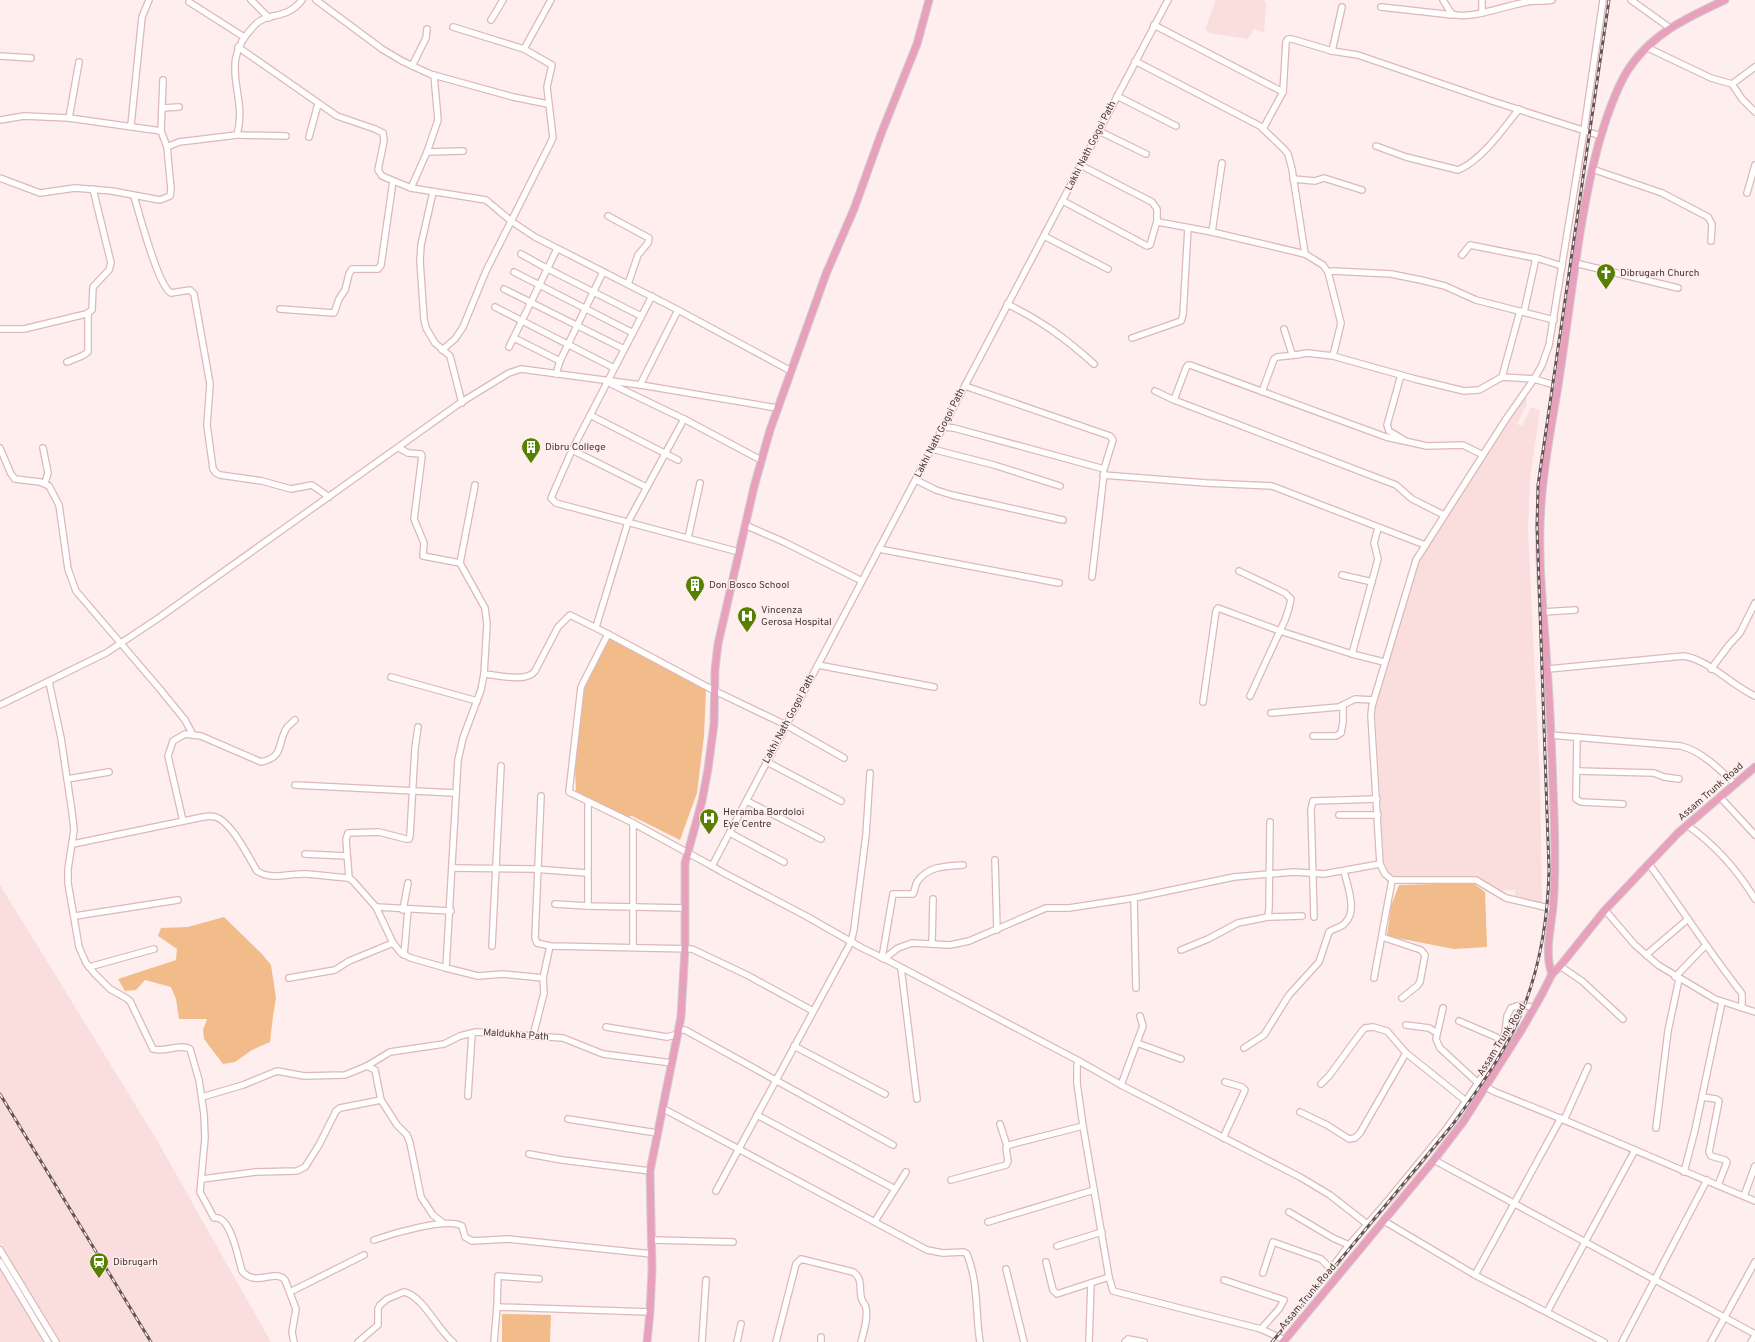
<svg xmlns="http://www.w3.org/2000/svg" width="1755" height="1342" viewBox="0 0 1755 1342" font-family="Overpass,sans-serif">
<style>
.built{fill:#fadedd}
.green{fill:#f1bb8a}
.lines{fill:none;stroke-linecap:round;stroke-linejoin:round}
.minor-casing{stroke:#ddb8b7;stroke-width:8}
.major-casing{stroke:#d3cfcf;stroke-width:9}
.minor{stroke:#fff;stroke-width:5.5}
.major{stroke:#e7a1bc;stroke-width:7}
.rail-casing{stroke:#645454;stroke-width:3}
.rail{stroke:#feeeee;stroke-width:1.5;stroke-dasharray:4.5;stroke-linecap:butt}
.labels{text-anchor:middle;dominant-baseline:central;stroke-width:3;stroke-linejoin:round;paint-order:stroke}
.street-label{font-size:10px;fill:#463737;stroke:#feeeee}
.poi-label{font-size:10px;fill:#463737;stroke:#feeeee;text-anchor:start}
</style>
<rect width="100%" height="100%" fill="#feeeee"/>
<!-- built -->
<g class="built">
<path d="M 1216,0 L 1262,0 L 1266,2 L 1264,33 L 1254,29 L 1248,39 L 1209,33 L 1205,29 Z"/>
<path d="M 1527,397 L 1526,406 L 1517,424 L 1522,426 L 1531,407 L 1540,410 L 1530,478 L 1528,530 L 1540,781 L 1542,904 L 1518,899 L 1515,895 L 1515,890 L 1497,891 L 1479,877 L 1395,878 L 1384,868 L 1375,708 L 1420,559 L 1520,403 Z"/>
<path d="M 0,885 L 154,1135 L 271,1342 L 0,1342 Z"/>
</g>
<!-- green -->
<g class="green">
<path d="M 612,635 L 706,690 L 704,736 L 697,793 L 680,840 L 632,816 L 628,817 L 576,794 L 575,766 L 583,684 Z"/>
<path d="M 1473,883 L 1485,892 L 1487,947 L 1454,949 L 1387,936 L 1391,906 L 1399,885 Z"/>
<path d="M 224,917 L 262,954 L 271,965 L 276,998 L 273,1016 L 270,1042 L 252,1050 L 235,1062 L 223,1064 L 204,1039 L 203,1030 L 207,1019 L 179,1019 L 176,999 L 171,987 L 145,980 L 136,990 L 125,991 L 118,979 L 176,960 L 177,949 L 158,936 L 161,928 L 188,927 Z"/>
<path d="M 502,1314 L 551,1315 L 550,1342 L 502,1342 Z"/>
</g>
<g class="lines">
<defs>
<g id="minor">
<path d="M 251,0 L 269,18"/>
<path d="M 316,0 L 382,49 L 402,61 L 430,74 L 513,97 L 548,104"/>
<path d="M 1443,0 L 1451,13 C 1465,22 1510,4 1527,2 C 1535,0 1544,2 1552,0"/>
<path d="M 1482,0 L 1482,13"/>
<path d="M 1631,0 L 1670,28"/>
<path d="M 189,2 L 244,37"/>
<path d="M 1381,7 L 1453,15"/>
<path d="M 491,20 L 503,0"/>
<path d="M 1154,25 L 1283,92 L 1286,42 L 1288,39 L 1292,39 L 1332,51 L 1358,55 L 1492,101 L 1601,136"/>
<path d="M 453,27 L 524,49"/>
<path d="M 238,47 L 337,116 L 375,129 L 383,133 L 384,141 L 378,170 L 382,176 L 411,188 L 486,200 L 511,221 L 535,237 L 678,310 L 791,371"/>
<path d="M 1648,48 L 1711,78 L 1732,84"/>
<path d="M 1332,51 L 1342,7"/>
<path d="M 0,56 L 31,58"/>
<path d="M 1135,61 L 1260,126 L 1284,149 L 1288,154 L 1292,169 L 1305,254"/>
<path d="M 412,66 L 426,38 L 427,29"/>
<path d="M 1755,67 L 1732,84 L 1742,99 L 1755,112"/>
<path d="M 163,80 L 161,131 L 167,147"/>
<path d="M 1117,96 L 1176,126"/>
<path d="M 163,108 L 179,107"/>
<path d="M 69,118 L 79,62"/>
<path d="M 0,120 L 24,116 L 69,118 L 161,131"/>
<path d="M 131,125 L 142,17 L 149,0"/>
<path d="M 1263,129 L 1283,92"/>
<path d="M 1099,131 L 1146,154"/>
<path d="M 237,135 L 286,136"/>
<path d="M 309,137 L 318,104"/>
<path d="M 1376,146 L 1406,157 L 1458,170 C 1481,161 1504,128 1519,109"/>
<path d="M 427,152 L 463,151"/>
<path d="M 1082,166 L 1152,202 L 1157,209 L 1157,220 L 1158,222 L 1212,232 L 1305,254 L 1323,265 L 1328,272 L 1341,323 L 1333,356 L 1415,379 L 1464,391 L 1479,390 L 1502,377 L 1534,379 L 1558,386"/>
<path d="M 1592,169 L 1662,193 L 1708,217 L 1712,224 L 1711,241"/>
<path d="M 0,178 L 40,193 L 75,188 L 112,191 L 160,200 L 170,196 L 171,189 L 167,147 L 179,142 L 237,135 C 249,93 215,64 255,25 C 268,11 286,21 302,0"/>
<path d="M 1293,179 L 1315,181 L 1324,178 L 1362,190"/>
<path d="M 411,188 L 427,152 L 438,120 L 434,75"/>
<path d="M 433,192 L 421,245 L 420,261 L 424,319 L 426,328 L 435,343 L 450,356 L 462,403"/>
<path d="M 1747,193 L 1755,165"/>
<path d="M 134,196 C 139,213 158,286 171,293 L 190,290 L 194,294 L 210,384 L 207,425 L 213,469 L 216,473 L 220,475 L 262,481 L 291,489 L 312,485 L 329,497"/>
<path d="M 1063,201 L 1147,246 L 1150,245 L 1157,221"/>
<path d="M 608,216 L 649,238 L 648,243 L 638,255 L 628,284"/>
<path d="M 1212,232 L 1222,163"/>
<path d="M 1044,236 L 1108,269"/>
<path d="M 521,254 L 548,269 L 641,316"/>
<path d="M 1462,255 L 1470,245 L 1540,259 L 1562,266"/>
<path d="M 1575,263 L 1678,288"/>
<path d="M 514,272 L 633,333"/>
<path d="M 1328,272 L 1333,271 L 1391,274 L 1421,280 L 1445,286 L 1476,300 L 1554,320"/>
<path d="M 504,289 L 624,349"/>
<path d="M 652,296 L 572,450 L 551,498 L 556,503 L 739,552"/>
<path d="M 1007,304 C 1042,321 1065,338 1094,364"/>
<path d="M 495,307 L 614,368"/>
<path d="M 280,309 L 334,313 L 339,299 L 345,290 L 349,274 L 352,269 L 378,269 L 381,265 L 393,181"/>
<path d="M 1524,312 L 1536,258"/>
<path d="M 0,329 L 24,329 L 86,314 L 92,310 L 93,287 L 109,270 L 111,263 L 93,189"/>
<path d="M 1284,329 L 1292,354 L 1296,355 L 1307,353 L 1333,356"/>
<path d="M 514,338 L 560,361"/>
<path d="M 1132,338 L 1181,321 L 1183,315 L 1188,228"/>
<path d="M 509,347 L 557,249"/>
<path d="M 442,350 L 455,339 L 463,327 L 486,271 L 553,138 L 547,87 L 552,65 L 524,49 L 551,0"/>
<path d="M 67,362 L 82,356 L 88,352 L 88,313"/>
<path d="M 556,374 L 560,361 L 603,272"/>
<path d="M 1401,375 L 1387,425 L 1389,431 L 1404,440"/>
<path d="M 1502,377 L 1520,311"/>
<path d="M 611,384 L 684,419 L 761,460"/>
<path d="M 640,385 L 678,310"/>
<path d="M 1155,391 L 1174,400 L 1396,485 L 1412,499 L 1444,515"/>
<path d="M 1262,392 L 1274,359 L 1277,357 L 1296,355"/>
<path d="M 1174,400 L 1186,368 L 1188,365 L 1190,365 L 1386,437 L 1427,446 L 1463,445 L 1483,455 L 1506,419 L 1534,379 L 1542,365 L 1549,345 L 1584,130 L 1603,0"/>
<path d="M 590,415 L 678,460"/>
<path d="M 944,427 L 954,428 L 1104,469 L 1113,440 L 1110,436 L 965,386"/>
<path d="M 0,448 L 11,474 L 15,479 L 40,482 L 49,486 L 59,505 L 68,569 L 76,591 L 159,688 L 185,720 L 193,735"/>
<path d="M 43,448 L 48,473 L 45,483"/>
<path d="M 399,448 L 408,453 L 421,454 L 422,456 L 414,519 L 424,543 L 423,556 L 460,563"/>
<path d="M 932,449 L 994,465 L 1060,486"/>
<path d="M 572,450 L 646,487"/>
<path d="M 1483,455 L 1416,560 L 1372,706 L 1371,715 L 1380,864 L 1385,874 L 1392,880 L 1476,880 L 1506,898 L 1553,909"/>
<path d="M 1103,475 L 1206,483 L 1272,486 L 1425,545"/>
<path d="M 916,480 L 936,490 L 952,495 L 1063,520"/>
<path d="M 475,485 L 460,563 L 485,608 L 487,624 L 484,674 L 481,690 L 463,738 L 458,760 L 446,968 L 478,976 L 503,974 L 543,978"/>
<path d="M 745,525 L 784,542 L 862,581"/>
<path d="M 688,538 L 700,483"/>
<path d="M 879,549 L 1059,583"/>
<path d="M 1239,571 L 1285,593 L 1291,599 L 1289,608 L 1285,620 L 1250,696"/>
<path d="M 1342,575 L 1372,582"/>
<path d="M 1092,577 L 1104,473"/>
<path d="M 1543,612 L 1575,610"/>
<path d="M 596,627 L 628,522 L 684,419"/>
<path d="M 1352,654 L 1384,662"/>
<path d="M 818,665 L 934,687"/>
<path d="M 1548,669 L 1684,656 C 1711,661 1731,685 1755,696"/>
<path d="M 1711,669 L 1729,645 L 1740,633 L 1755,603"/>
<path d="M 484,674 C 497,675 527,683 535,671 L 558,627 L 570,615 L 608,634"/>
<path d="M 391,677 L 477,701"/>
<path d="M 49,682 L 61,738 L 72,812 L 74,830 L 68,869 L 68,883 L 79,947 L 86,963 L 95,974 L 110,989 L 126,998 L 130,1001 L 153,1049 C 165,1053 179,1043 190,1049 L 199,1080 L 204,1114 L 205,1138 L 200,1192 L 214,1218 C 231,1215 238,1258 242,1271 C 256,1288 275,1268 285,1280 L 296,1309 L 292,1332 L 294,1342"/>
<path d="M 1203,702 L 1216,611 L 1218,608 L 1280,631 L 1352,654 L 1378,559 L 1374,543 L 1378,528"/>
<path d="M 0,705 L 106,653 L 160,617 L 460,403 L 509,373 L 521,369 L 641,385 L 777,408"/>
<path d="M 1271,713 L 1339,707 L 1355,699 L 1373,700"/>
<path d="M 1550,735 L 1681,746 C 1703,752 1719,769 1735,784"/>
<path d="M 1313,736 L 1336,736 L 1341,733 L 1343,722 L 1343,705"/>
<path d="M 1577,737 L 1576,799 L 1581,802 L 1623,804"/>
<path d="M 844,758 L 786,725 L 713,690 L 608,634 L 581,687 L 569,792 L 633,823 L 712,866 L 722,872 L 806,916 L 862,948 L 891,962 L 1079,1061 L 1123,1086 L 1300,1177 L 1330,1195 L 1367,1224"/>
<path d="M 767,762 L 841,801"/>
<path d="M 1577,771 L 1654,773 L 1664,777 L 1679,779"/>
<path d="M 67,779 L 109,772"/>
<path d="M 295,785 L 455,793"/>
<path d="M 541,796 L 535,938 L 537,943 L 550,946 L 692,949 L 747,975 L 813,1011"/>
<path d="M 1720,797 L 1755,835"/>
<path d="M 747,801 L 821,839"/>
<path d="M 1339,815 L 1378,815"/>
<path d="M 183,821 L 168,756 L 173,741 L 185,734 L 201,736 L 261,762 C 284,757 277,745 286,729 C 288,725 292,723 295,720"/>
<path d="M 633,823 L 633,947"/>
<path d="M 1687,825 C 1714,844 1738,871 1755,899"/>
<path d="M 730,833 L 784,862"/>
<path d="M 73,844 L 203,817 C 207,816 212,816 216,817 C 232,823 248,856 257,871 C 272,881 288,873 306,874 C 320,875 335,877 349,878 L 353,881 L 376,907 L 393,943 L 401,953 L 411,958 L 446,968"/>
<path d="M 305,854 L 347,856"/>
<path d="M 995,860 L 997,930"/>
<path d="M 1649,864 C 1680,906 1708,950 1740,991 L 1742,994 L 1742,1008"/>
<path d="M 712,866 L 1168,0"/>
<path d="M 453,868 L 534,869 L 587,873"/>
<path d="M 349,878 L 346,839 L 348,833 L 379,832 L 406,839 L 409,839 L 410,836 L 415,748 L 418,727"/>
<path d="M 1134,898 L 1136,988"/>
<path d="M 555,904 L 588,906 L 684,908"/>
<path d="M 588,906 L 588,801"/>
<path d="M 376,907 L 451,911"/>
<path d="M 403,910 L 408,883"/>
<path d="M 1605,910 L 1635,945 L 1658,965 L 1715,999 L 1755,1012"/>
<path d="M 75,916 L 178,900"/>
<path d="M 1268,917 L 1302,916"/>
<path d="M 1314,917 L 1311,809 L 1313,801 L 1377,799"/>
<path d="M 1382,937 L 1421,950 L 1425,955 L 1420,982 L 1417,986 L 1402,998"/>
<path d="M 932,944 L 933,899"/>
<path d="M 492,946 L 501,766"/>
<path d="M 1181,950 L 1208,939 L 1238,923 L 1268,917 L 1269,908 L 1270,822"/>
<path d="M 404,955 L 408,910"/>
<path d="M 1646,955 L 1688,919"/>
<path d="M 882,958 L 893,894 L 913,894 C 915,890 915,886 917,882 C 928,866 945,866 963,865"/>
<path d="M 884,959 L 898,948 L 912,943 L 950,945 L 969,941 L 1046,908 L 1069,908 L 1134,898 L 1234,877 L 1294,872 L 1324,874 L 1380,864"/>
<path d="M 1560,966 L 1582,981 L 1623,1019"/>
<path d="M 89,967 L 154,949"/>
<path d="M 901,968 L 917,1099"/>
<path d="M 1675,977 L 1705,946"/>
<path d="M 289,978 L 335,970 L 349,961 L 393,943"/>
<path d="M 1374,978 L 1392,880"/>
<path d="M 1443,1008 L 1436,1039 L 1440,1048 L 1478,1083"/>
<path d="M 1459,1021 L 1496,1037 L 1502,1042"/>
<path d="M 1406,1025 L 1429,1028 L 1437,1033"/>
<path d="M 606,1027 L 667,1037 L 678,1034"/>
<path d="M 679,1030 L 685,1030 L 893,1145"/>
<path d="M 533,1036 L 544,993 L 543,978 L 550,946"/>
<path d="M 1137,1043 L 1181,1059"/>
<path d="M 794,1046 L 885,1094"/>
<path d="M 1244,1048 L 1264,1035 L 1289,995 L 1319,962 L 1329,932 C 1334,928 1341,928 1345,923 C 1358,911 1347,885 1344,871"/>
<path d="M 1079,1061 L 1077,1065 L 1077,1083 L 1083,1126 L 1109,1277 L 1113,1291 L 1261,1329 L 1285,1340"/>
<path d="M 367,1066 L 375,1070 L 381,1100 L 397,1125 L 407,1135 L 410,1143 L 421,1197 L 433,1215 L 443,1223"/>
<path d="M 1321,1084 L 1329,1076 L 1362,1031 L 1365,1028 L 1373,1027 L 1387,1031 L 1406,1053 L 1466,1101"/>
<path d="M 1121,1085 L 1143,1026 L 1140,1016"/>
<path d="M 1486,1087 L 1495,1092 C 1582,1126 1668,1165 1755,1201"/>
<path d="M 468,1096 L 472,1033"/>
<path d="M 202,1097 L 243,1085 L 277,1071 L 304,1076 L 345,1075 L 367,1066 L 390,1052 L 444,1044 L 460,1036 L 476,1032 L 563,1038 L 603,1054 L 672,1063"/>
<path d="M 1702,1097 L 1716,1099 L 1719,1101 L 1709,1152 L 1711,1156 L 1725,1160 L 1727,1162 L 1718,1185"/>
<path d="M 662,1108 L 927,1250 L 943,1253 L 964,1252 L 967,1254 C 979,1285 975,1311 980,1342"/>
<path d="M 1300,1112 L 1327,1125 L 1349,1139 L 1355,1138 L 1360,1133 L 1406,1053"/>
<path d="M 757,1115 L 895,1189"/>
<path d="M 568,1119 L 657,1133"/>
<path d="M 1564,1120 L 1588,1067"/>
<path d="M 1000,1124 L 1007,1146"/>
<path d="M 1656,1128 L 1668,1031 L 1679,979"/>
<path d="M 1223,1138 L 1245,1090 L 1242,1087 L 1225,1082"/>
<path d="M 529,1154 L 562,1160 L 650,1171"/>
<path d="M 1434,1160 L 1755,1334"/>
<path d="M 1684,1172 L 1695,1130 L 1722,1002"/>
<path d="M 202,1179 L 256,1172 L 297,1171 L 305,1167 L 319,1145 L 336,1111 L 340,1108 L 381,1100"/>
<path d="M 951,1180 L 1006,1165 L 1008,1161 L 1006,1148 L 1009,1145 L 1083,1126"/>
<path d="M 716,1191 L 851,942 L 854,929 L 866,835 L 870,773"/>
<path d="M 1744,1196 L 1755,1166"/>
<path d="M 1289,1212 L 1333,1238 L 1349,1245 L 1389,1199 L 1444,1132 L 1466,1101 L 1495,1057 L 1505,1033 L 1507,1016 L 1511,1008 C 1520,1004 1525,1005 1534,1008"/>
<path d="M 875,1221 L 906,1172"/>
<path d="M 1384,1221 L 1475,1275 L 1604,1342"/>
<path d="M 988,1222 L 1094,1190"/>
<path d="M 374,1240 C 391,1234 447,1217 462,1226 L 465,1237 L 472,1241 L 508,1239 L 652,1254"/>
<path d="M 652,1240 L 733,1242"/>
<path d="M 1057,1246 L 1102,1232"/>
<path d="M 0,1250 L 56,1342"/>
<path d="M 0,1262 L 48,1342"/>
<path d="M 1046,1262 L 1053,1290 L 1057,1294 L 1109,1277"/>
<path d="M 1006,1269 L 1024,1342"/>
<path d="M 1263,1273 L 1273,1242 L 1321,1259 L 1331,1269 L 1349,1245"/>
<path d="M 1475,1275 L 1561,1118"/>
<path d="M 1224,1280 L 1284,1300 L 1279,1309 L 1261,1329"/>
<path d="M 290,1292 L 364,1255"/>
<path d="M 497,1307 L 498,1276 L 539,1279"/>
<path d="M 1547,1312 L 1635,1150"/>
<path d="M 358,1342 L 378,1325 L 378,1309 L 380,1305 L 387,1299 L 404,1292 C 422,1295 438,1330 453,1342"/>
<path d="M 494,1342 L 497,1307 L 650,1312"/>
<path d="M 702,1342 L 706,1280"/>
<path d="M 737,1342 L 741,1324"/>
<path d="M 776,1342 L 796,1264 L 801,1259 L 853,1272 C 864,1279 858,1289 862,1300 C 863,1303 866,1305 866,1308 C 868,1319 864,1331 861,1342"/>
<path d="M 821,1342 L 821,1337"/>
<path d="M 1089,1342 L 1091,1283"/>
<path d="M 1125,1342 L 1128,1339 L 1144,1342"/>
<path d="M 1622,1342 L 1707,1180"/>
<path d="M 1711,1342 L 1755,1262"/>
<path d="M 1751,1342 L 1755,1336"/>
</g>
<g id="major">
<path d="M 1552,974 C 1544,953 1551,928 1553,907 C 1556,876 1555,844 1554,813 C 1552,764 1551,716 1547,667 C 1544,614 1537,560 1541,506 C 1543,470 1550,433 1556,398 C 1562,363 1566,329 1571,295 C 1578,244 1585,195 1598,146 C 1605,121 1613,96 1626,73 C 1649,35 1686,18 1725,0"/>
<path d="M 647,1342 L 650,1312 L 652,1270 L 650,1171 L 681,1017 L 685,948 L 685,863 L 702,801 L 708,769 L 714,724 L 715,669 L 718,644 L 754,487 L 770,430 L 826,274 L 854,209 L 881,134 L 917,44 L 929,0"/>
<path d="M 1283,1342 L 1434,1160 L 1463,1122 L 1522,1029 L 1542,994 L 1552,974 L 1560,966 L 1605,910 L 1678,833 L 1755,767"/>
</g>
</defs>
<!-- minor casing -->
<use href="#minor" class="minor-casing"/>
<!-- major casing -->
<use href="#major" class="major-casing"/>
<!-- minor -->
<use href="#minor" class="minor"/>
<!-- major -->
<use href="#major" class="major"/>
<defs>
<g id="rail">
<path d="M 0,1094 L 151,1342"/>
<path d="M 1272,1342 L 1453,1124 C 1480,1087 1509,1047 1525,1004 C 1541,961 1548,916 1549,870 L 1537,526 L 1538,485 L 1609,0"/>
</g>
</defs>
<!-- rail casing -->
<use href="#rail" class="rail-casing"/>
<!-- rail -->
<use href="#rail" class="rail"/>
</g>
<!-- icons -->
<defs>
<symbol id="church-pin" viewBox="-11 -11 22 30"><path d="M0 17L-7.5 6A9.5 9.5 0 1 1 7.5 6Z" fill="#578003" stroke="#feeeee"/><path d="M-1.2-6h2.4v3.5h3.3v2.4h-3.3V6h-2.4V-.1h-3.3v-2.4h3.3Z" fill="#fff"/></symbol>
<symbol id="building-pin" viewBox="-11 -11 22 30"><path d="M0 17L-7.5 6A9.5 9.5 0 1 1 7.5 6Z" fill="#578003" stroke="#feeeee"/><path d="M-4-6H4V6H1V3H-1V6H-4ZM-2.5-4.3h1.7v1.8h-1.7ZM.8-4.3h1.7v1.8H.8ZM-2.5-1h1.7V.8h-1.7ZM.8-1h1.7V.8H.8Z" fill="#fff"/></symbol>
<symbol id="hospital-pin" viewBox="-11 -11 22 30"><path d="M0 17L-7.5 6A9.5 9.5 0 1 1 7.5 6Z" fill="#578003" stroke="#feeeee"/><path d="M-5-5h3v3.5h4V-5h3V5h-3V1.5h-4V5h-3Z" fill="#fff"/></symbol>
<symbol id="station-pin" viewBox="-11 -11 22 30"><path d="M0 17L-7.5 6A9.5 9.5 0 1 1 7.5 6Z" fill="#578003" stroke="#feeeee"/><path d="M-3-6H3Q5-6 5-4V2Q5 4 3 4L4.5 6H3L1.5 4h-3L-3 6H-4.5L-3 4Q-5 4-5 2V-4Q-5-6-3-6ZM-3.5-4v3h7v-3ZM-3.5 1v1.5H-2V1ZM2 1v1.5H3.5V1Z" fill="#fff"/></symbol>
</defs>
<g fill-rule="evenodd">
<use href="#church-pin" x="1595" y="262" width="22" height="30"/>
<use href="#building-pin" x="520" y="436" width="22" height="30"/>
<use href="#building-pin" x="684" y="574" width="22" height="30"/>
<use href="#hospital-pin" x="736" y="605" width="22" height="30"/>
<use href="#hospital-pin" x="698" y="807" width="22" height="30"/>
<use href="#station-pin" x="88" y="1251" width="22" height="30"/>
</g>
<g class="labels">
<!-- street labels -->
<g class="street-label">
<text transform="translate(1091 146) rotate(-63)">Lakhi Nath Gogoi Path</text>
<text transform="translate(940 433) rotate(-63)">Lakhi Nath Gogoi Path</text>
<text transform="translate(789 719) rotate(-62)">Lakhi Nath Gogoi Path</text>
<text transform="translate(1711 792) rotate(-41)">Assam Trunk Road</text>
<text transform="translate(516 1035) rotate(4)">Maldukha Path</text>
<text transform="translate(1502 1040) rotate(-58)">Assam Trunk Road</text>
<text transform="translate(1308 1297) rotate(-50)">Assam Trunk Road</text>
</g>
<!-- poi labels -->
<g class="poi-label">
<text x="1620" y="273">Dibrugarh Church</text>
<text x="545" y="447">Dibru College</text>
<text x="709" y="585">Don Bosco School</text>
<text x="761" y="610">Vincenza<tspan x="761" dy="12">Gerosa Hospital</tspan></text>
<text x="723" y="812">Heramba Bordoloi<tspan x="723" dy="12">Eye Centre</tspan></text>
<text x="113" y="1262">Dibrugarh</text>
</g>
</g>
</svg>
